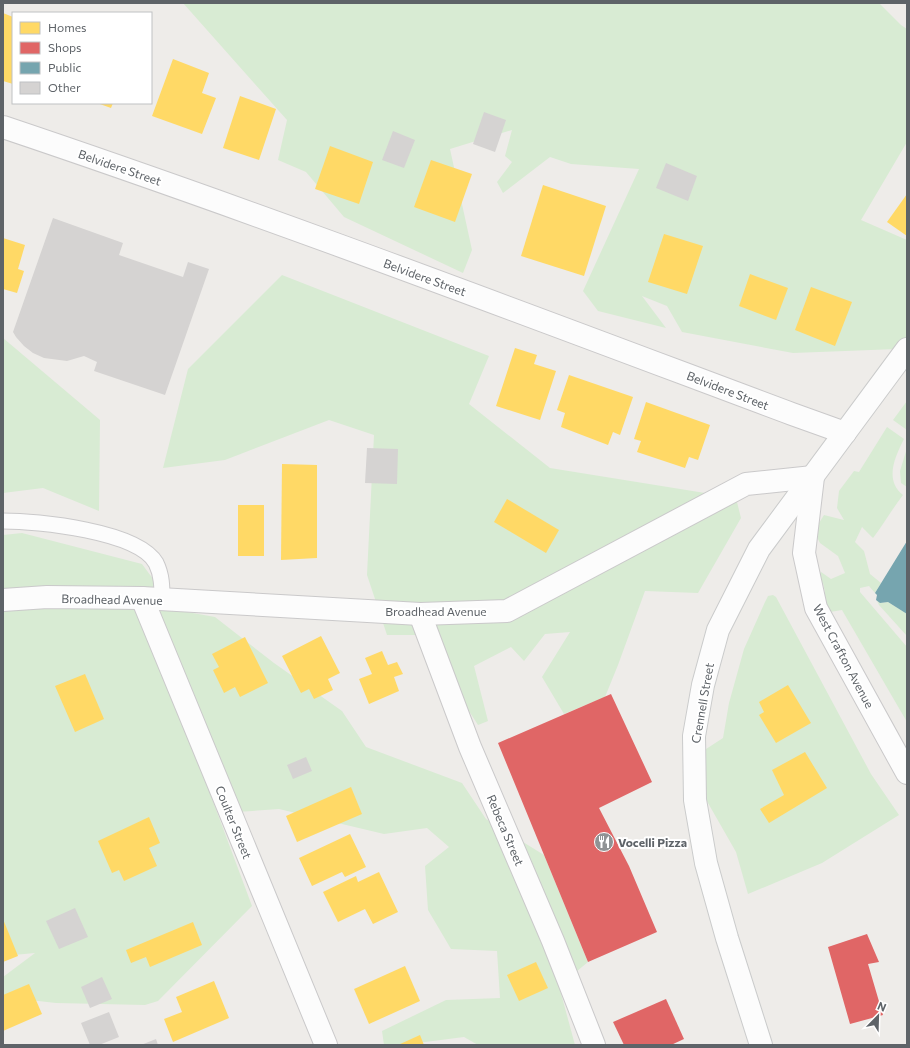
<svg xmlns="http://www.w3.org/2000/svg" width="910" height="1048" viewBox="0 0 910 1048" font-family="Commissioner,sans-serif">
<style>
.green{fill:#d8ebd3}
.homes{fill:#ffd966}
.shops{fill:#e06666}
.public{fill:#76a5af}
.building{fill:#d5d3d2}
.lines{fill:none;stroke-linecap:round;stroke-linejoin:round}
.service-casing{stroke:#cac9ca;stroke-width:17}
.minor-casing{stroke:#cac9ca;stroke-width:24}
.secondary-casing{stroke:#cacbcb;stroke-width:24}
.service{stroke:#fcfcfc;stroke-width:15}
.minor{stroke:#fcfcfc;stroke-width:22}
.secondary{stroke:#fcfcfc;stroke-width:22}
.labels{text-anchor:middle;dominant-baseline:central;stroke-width:4;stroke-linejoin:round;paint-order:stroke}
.street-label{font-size:12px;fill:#5e6368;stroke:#fff}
.poi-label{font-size:12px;font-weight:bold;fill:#5e6368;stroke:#fff;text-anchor:start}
</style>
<rect width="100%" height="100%" fill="#eeece9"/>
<!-- green -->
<g class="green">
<path d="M 183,3 L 879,3 L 901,25 L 907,29 L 907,142 L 861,220 L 907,240 L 907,336 L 897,349 L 793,353 L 682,332 L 667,306 L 642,296 L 666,328 L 598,311 L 583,291 L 639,169 L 571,164 L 550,157 L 503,193 L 497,182 L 512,162 L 505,156 L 512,130 L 450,149 L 472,250 L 463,273 L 344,217 L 306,172 L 278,160 L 287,120 Z"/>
<path d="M 282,275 L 489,356 L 469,404 L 550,468 L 736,498 L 741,518 L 698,593 L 645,591 L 618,665 L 605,697 L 564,714 L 542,677 L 570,632 L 545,634 L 524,661 L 511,647 L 474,666 L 488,721 L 478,725 L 420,635 L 387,635 L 367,575 L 374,435 L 329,420 L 225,460 L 163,468 L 188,369 Z"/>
<path d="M 3,338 L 100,420 L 99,511 L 43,488 L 3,493 Z"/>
<path d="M 907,401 L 907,430 L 893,420 Z"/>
<path d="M 887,427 L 904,439 C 895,457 884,480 903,495 C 892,509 884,524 873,538 L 862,527 L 855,542 L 864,551 L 870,574 L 881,583 L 875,593 L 869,586 L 860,588 L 860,592 L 907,647 L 907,722 L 842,610 L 830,612 L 817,597 L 825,592 L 823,583 L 817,580 L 821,572 L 831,579 L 845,573 L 838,556 L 820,543 L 814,531 L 824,515 L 844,520 L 837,508 L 839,491 L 854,471 L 859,472 Z"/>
<path d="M 907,448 L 907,487 L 901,483 L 900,471 Z"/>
<path d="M 22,533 L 142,564 L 176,610 L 215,617 L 274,663 L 342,711 L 366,747 L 462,783 L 486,819 L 544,855 L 588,962 L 559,986 L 575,1045 L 478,1045 L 464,1037 L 402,1045 L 384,1045 L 382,1031 L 446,1000 L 500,998 L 497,951 L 451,949 L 428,910 L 425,866 L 449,847 L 427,828 L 384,834 L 279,809 L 237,812 L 211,796 L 252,906 L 158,1001 L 145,1005 L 56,1003 L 3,997 L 3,977 L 35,953 L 3,956 L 3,535 Z"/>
<path d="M 773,595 L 776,597 L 871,774 L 899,815 L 822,863 L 748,894 L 736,852 L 700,789 L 703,751 L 723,738 L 729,703 L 744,649 L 765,602 L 768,596 Z"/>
<path d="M 877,601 L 880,603 L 888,602 L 907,614 L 907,636 L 879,605 Z"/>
</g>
<!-- homes -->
<g class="homes">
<path d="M 3,13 L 13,17 L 13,84 L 3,81 Z"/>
<path d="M 173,59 L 209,73 L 202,93 L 216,98 L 202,134 L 152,116 Z"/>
<path d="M 240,96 L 276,109 L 259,160 L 223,148 Z"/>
<path d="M 97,103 L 113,103 L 111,108 Z"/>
<path d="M 330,146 L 373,162 L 359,204 L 315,189 Z"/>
<path d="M 431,160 L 472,174 L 455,222 L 414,207 Z"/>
<path d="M 543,185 L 606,206 L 584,276 L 521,256 Z"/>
<path d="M 907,194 L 907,236 L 887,222 Z"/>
<path d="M 664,234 L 703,246 L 687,294 L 648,282 Z"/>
<path d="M 3,238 L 25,245 L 18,269 L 24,271 L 17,293 L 3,289 Z"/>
<path d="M 750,274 L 788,288 L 776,320 L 739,306 Z"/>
<path d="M 811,287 L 852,302 L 835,346 L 795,330 Z"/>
<path d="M 515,348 L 537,355 L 534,364 L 556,371 L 540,420 L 496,406 Z"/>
<path d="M 569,375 L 633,397 L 620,435 L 613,432 L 608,445 L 561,427 L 565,413 L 557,410 Z"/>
<path d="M 646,402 L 710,425 L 698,460 L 689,457 L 685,468 L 637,452 L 641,441 L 634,439 Z"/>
<path d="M 282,464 L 317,465 L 317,558 L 281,560 Z"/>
<path d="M 507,499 L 559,530 L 546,553 L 494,522 Z"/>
<rect x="238" y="505" width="26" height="51"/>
<path d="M 321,636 L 340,673 L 328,679 L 333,690 L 314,699 L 309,689 L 301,693 L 282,656 Z"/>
<path d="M 245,637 L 268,683 L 240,697 L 235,687 L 224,693 L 213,670 L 219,667 L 212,654 Z"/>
<path d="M 382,651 L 388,665 L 397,662 L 403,674 L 394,677 L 399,691 L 369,704 L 359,679 L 372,674 L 365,658 Z"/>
<path d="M 85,674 L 104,719 L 75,732 L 55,686 Z"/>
<path d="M 788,685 L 811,723 L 776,743 L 759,715 L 764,712 L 759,702 Z"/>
<path d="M 805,752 L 827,788 L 769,823 L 760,809 L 784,795 L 772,770 Z"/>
<path d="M 351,787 L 362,814 L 297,842 L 286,816 Z"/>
<path d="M 149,817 L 160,843 L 149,848 L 157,866 L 124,881 L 119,870 L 112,873 L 98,841 Z"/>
<path d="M 350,834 L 366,867 L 345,877 L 342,872 L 312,886 L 299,858 Z"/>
<path d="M 379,872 L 398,912 L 373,924 L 365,909 L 338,922 L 323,892 L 356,876 L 358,882 Z"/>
<path d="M 3,919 L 18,956 L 3,962 Z"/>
<path d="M 193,922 L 202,945 L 150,967 L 146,957 L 131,963 L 126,950 Z"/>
<path d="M 536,962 L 548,988 L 519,1001 L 507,975 Z"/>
<path d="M 405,966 L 420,1001 L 369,1024 L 354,989 Z"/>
<path d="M 214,981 L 229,1018 L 173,1042 L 164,1019 L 182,1012 L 176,997 Z"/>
<path d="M 29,984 L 42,1014 L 3,1031 L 3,995 Z"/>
<path d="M 420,1035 L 424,1045 L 398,1045 Z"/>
</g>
<!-- shops -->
<g class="shops">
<path d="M 611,694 L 652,782 L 599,808 L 629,866 L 657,932 L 588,962 L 498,743 Z"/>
<path d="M 867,934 L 879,962 L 868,964 L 883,1015 L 850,1024 L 828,947 Z"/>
<path d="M 666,999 L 684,1039 L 671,1045 L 624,1045 L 613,1022 Z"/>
</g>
<!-- public -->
<path class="public" d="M 907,541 L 907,614 L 888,602 L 880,603 L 876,600 L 877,595 L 875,593 Z"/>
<!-- building -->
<g class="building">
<path d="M 484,112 L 506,120 L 495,152 L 473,144 Z"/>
<path d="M 393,131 L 415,140 L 404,168 L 382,160 Z"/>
<path d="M 666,163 L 697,176 L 688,201 L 656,188 Z"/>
<path d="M 53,218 L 123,243 L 119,255 L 183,277 L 188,262 L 209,269 L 165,395 L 94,371 L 97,362 L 84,356 L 67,361 L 44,358 L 33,353 L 24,346 L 16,337 L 13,332 Z"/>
<path d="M 367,448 L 398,449 L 397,484 L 365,483 Z"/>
<path d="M 306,757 L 312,771 L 293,779 L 287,765 Z"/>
<path d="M 75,908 L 88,937 L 59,949 L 46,921 Z"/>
<path d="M 102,977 L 112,999 L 90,1008 L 81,987 Z"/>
<path d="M 109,1012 L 119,1037 L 99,1045 L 90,1045 L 81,1023 Z"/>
<path d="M 156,1039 L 158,1045 L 141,1045 Z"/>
</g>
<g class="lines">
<defs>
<path id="service" d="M 3,521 C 38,521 138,531 156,563 C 162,575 162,587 162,600"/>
<g id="minor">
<path d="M 3,127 C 268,216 530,316 792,414 L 845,433"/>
<path d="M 142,598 L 326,1045"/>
<path d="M 3,600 L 47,597 L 142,598 L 420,614 L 507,611 L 746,484 L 813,477 L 804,553 L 816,608 L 907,773"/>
<path d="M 420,614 L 470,747 L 553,941 L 594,1045"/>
</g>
<path id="secondary" d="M 761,1045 L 727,938 L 706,863 L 695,800 L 694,736 L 703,685 L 718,630 L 759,549 L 907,349"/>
</defs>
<!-- service casing -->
<use href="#service" class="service-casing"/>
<!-- minor casing -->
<use href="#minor" class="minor-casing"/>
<!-- secondary casing -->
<use href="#secondary" class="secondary-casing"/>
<!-- service -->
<use href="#service" class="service"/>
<!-- minor -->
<use href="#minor" class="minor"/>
<!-- secondary -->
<use href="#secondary" class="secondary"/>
</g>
<!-- icons -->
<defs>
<symbol id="restaurant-disc" viewBox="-11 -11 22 22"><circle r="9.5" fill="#909395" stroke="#fff"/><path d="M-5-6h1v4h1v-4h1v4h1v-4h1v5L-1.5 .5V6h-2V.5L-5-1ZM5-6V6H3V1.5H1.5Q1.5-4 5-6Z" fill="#fff"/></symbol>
</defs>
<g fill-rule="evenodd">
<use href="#restaurant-disc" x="593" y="831" width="22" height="22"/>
</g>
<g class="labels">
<!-- street labels -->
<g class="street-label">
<text transform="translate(120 167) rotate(19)">Belvidere Street</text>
<text transform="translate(425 277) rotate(20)">Belvidere Street</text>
<text transform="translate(728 390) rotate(21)">Belvidere Street</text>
<text transform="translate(112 599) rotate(1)">Broadhead Avenue</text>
<text x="436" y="611">Broadhead Avenue</text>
<text transform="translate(844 656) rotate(62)">West Crafton Avenue</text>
<text transform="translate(702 703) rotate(-80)">Crennell Street</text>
<text transform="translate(234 822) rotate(68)">Coulter Street</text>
<text transform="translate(506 830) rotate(67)">Rebeca Street</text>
</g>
<!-- poi labels -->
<g class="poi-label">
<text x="618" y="842">Vocelli Pizza</text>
</g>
</g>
<!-- border -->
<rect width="910" height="1048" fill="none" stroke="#5e6368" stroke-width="8"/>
<!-- legend -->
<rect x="12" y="12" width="140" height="92" fill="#ffffff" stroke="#bfc1c3"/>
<rect x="20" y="22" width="20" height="12" fill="#ffd966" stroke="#bfc1c3"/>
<text x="48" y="32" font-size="12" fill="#5e6368">Homes</text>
<rect x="20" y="42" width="20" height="12" fill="#e06666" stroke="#bfc1c3"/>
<text x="48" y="52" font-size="12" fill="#5e6368">Shops</text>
<rect x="20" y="62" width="20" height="12" fill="#76a5af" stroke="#bfc1c3"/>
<text x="48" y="72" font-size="12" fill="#5e6368">Public</text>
<rect x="20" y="82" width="20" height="12" fill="#d5d3d2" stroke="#bfc1c3"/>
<text x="48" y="92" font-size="12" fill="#5e6368">Other</text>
<!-- north arrow -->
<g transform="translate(878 1016) rotate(23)" stroke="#ffffff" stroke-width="3" paint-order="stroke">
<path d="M0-3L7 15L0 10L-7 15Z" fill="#5e6368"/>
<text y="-6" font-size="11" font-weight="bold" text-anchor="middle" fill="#5e6368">N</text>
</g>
</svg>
